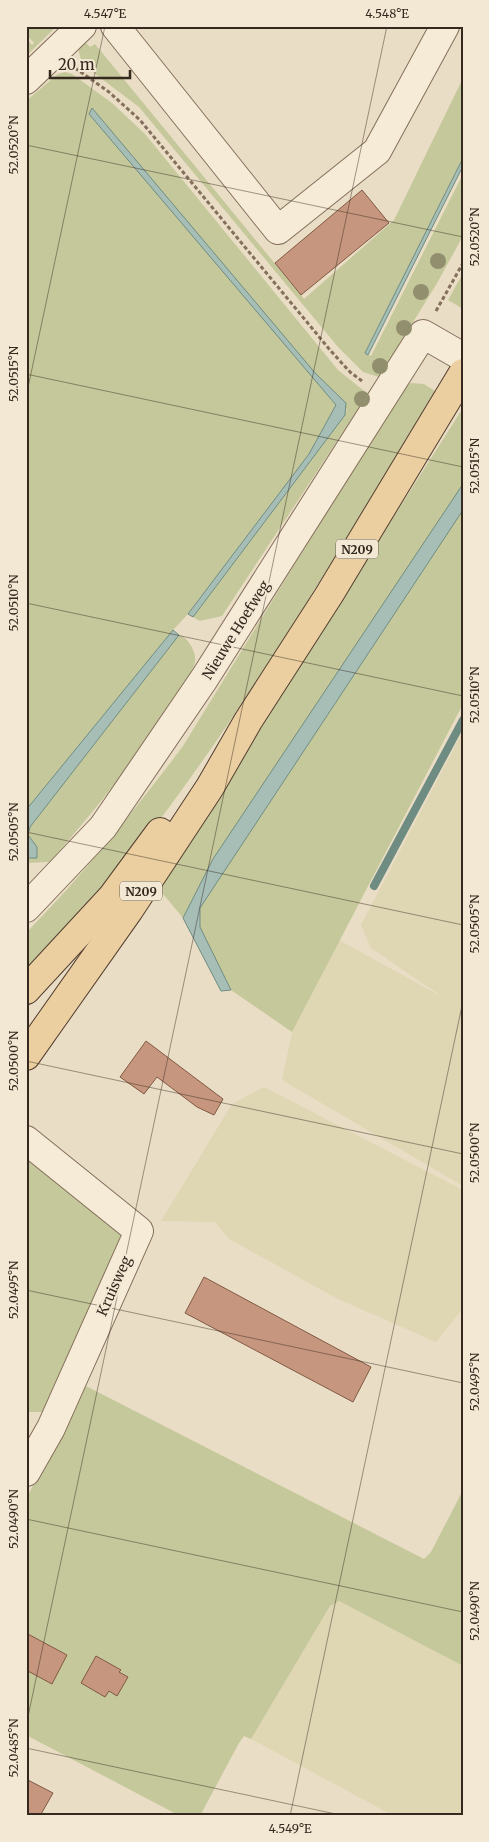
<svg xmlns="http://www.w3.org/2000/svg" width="489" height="1842" viewBox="0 0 489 1842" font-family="Merriweather,serif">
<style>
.farmland{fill:#dfd6b3}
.green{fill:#c5c89a}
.water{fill:#a6beb6;stroke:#6e8c82}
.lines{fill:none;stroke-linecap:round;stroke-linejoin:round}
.stream{stroke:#6e8c82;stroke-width:8}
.building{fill:#c6977e;stroke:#815944}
.minor-casing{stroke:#846f5c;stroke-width:30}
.major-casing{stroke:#523e30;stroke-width:30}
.path{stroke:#846f5c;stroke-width:3;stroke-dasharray:4 2.5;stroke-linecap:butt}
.minor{stroke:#f6ebd7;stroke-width:28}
.major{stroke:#ebcfa0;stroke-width:28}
.tree{fill:#918f6e}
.ticks{fill:none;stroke:#35281f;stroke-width:1;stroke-opacity:0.45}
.labels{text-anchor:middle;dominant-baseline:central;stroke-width:4.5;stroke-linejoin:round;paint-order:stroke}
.shield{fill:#f3e8d4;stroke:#6e6255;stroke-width:1}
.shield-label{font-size:12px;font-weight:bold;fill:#35281f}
.street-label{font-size:14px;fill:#35281f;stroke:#f3e8d4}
.neatline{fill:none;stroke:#35281f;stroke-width:2}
.ticks-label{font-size:12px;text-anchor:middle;fill:#35281f}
</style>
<rect width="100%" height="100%" fill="#eaddc5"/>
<!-- farmland -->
<g class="farmland">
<path d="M 463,731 L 463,1186 L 282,1080 L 292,1032 L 339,940 L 444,998 L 371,948 L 361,925 Z"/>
<path d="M 264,1087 L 463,1190 L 463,1308 L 436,1342 L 338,1299 L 229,1239 L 215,1222 L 161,1221 L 232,1104 Z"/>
<path d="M 339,1601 L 463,1666 L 463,1816 L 394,1816 L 251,1739 L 330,1606 Z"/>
</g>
<!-- green -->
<g class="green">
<path d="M 26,26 L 57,26 L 26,56 L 26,38 L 32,45 L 34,43 L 26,34 Z"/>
<path d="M 85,42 L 90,47 L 95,44 L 304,299 L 394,220 L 463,78 L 463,158 L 365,353 L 371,356 L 463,174 L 463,236 L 436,285 L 379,377 L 363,372 L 338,347 L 139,107 L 82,64 L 78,48 Z"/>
<path d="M 65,72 L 72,74 L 112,103 L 145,134 L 338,370 L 368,394 L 222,616 L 200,621 L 193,617 L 345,415 L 347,409 L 329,398 L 336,405 L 309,454 L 188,614 L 173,630 L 26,810 L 26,101 L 58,74 Z"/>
<path d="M 463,273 L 463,309 L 448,300 Z"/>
<path d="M 411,383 L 424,384 L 435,391 C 340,547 248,708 135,852 C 101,895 62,933 26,973 L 26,933 C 83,875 134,811 183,746 L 402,390 Z"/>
<path d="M 463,408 L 463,484 L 461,488 L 213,859 L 183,918 L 159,889 L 174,861 Z"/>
<path d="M 463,510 L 463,704 L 292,1032 L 231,990 L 200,927 L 200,908 Z"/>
<path d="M 179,635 C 188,637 197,653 195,662 C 193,671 184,681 180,689 C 144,751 97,807 50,862 L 26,863 L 26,855 L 29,858 L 37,847 L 28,835 L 30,827 Z"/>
<path d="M 26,1152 L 120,1232 L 122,1238 L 47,1412 L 26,1412 Z"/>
<path d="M 84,1385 L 424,1559 L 431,1552 L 463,1490 L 463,1666 L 339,1601 L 330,1606 L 251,1739 L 244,1736 L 239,1743 L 200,1816 L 180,1816 L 26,1735 L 26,1499 Z"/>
</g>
<!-- water -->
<g class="water">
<path d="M 92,108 L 316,374 L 346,403 L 345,415 L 193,617 L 188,614 L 309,454 L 336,405 L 89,114 Z"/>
<path d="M 463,158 L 463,166 L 368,355 L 365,353 Z"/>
<path d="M 463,484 L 463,510 L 200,908 L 200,927 L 231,990 L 221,991 L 183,918 L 213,859 Z"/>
<path d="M 173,630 L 179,635 L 30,827 L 28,835 L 37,847 L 37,858 L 29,858 L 26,855 L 26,810 Z"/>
</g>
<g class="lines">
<!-- stream -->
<path class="stream" d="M 374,886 L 463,720"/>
</g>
<!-- building -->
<g class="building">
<path d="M 362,190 L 389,223 L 301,295 L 275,263 Z"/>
<path d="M 146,1041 L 223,1099 L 214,1115 L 197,1107 L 157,1077 L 144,1094 L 120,1077 Z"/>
<path d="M 204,1277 L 371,1367 L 353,1402 L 185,1313 Z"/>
<path d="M 26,1633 L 67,1655 L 52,1684 L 26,1670 Z"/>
<path d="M 96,1656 L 121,1670 L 119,1672 L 128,1677 L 117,1696 L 109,1691 L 105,1697 L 81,1683 Z"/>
<path d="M 26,1779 L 53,1793 L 40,1816 L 26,1816 Z"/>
</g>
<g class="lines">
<defs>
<g id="minor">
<path d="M 115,26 L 278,230 L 377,151 L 445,26"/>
<path d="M 26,80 L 82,26"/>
<path d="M 26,908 L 103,827 L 204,679 L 423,334 L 463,357"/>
<path d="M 26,1140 L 139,1231 L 51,1428 L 26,1472"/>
</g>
<g id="major">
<path d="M 26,990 L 112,897 L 160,832"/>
<path d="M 26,1056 L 129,910 L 210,787 L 248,721 L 329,595 L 463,373"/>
</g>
</defs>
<!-- minor casing -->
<use href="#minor" class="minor-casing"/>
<!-- major casing -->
<use href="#major" class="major-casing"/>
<!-- path -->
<g class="path">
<path d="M 75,68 L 109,92 L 140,120 L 330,350 L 350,372 L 362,381"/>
<path d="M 436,311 L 463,263"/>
</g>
<!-- minor -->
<use href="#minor" class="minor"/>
<!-- major -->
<use href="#major" class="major"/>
</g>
<!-- trees -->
<g class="tree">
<circle cx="438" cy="261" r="8"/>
<circle cx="421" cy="292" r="8"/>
<circle cx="404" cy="328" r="8"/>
<circle cx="380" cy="366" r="8"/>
<circle cx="362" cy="399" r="8"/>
</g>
<!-- ticks -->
<path class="ticks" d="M 26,145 L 463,237M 26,374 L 463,467M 26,397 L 105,26M 26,603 L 463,696M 26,832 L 463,925M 26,1061 L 463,1154M 26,1290 L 463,1383M 26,1519 L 463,1612M 26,1726 L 387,26M 26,1748 L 345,1816M 290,1816 L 463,1001"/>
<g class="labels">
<!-- shield labels -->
<g class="shield">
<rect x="336" y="539.5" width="42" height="19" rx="4"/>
<rect x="120" y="881.5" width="42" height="19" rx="4"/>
</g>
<g class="shield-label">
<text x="357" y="549">N209</text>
<text x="141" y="891">N209</text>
</g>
<!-- street labels -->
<g class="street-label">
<text transform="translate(236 630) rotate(-58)">Nieuwe Hoefweg</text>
<text transform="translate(114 1286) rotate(-66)">Kruisweg</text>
</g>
</g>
<!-- border -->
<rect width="489" height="1842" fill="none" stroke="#f3e8d4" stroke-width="55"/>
<!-- scale -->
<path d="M50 70v8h80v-8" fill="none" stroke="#35281f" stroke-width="2.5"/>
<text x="58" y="70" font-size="15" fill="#35281f" stroke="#f3e8d4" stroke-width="4" paint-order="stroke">20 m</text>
<rect x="28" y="28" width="434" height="1786" class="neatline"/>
<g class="ticks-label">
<text x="105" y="18">4.547°E</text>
<text x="387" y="18">4.548°E</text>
<text transform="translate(14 145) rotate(-90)" y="4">52.0520°N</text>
<text transform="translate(475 237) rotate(-90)" y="4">52.0520°N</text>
<text transform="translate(14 374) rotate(-90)" y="4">52.0515°N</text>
<text transform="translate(475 466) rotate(-90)" y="4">52.0515°N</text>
<text transform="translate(14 603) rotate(-90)" y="4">52.0510°N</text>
<text transform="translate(475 695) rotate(-90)" y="4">52.0510°N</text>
<text transform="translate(14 832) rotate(-90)" y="4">52.0505°N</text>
<text transform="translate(475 924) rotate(-90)" y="4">52.0505°N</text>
<text transform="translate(14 1061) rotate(-90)" y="4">52.0500°N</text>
<text transform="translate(475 1153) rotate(-90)" y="4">52.0500°N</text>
<text transform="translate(14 1290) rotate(-90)" y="4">52.0495°N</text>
<text transform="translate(475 1382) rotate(-90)" y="4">52.0495°N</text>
<text transform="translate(14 1519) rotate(-90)" y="4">52.0490°N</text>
<text transform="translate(475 1611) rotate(-90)" y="4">52.0490°N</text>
<text transform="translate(14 1748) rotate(-90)" y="4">52.0485°N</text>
<text x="290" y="1833">4.549°E</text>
</g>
</svg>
